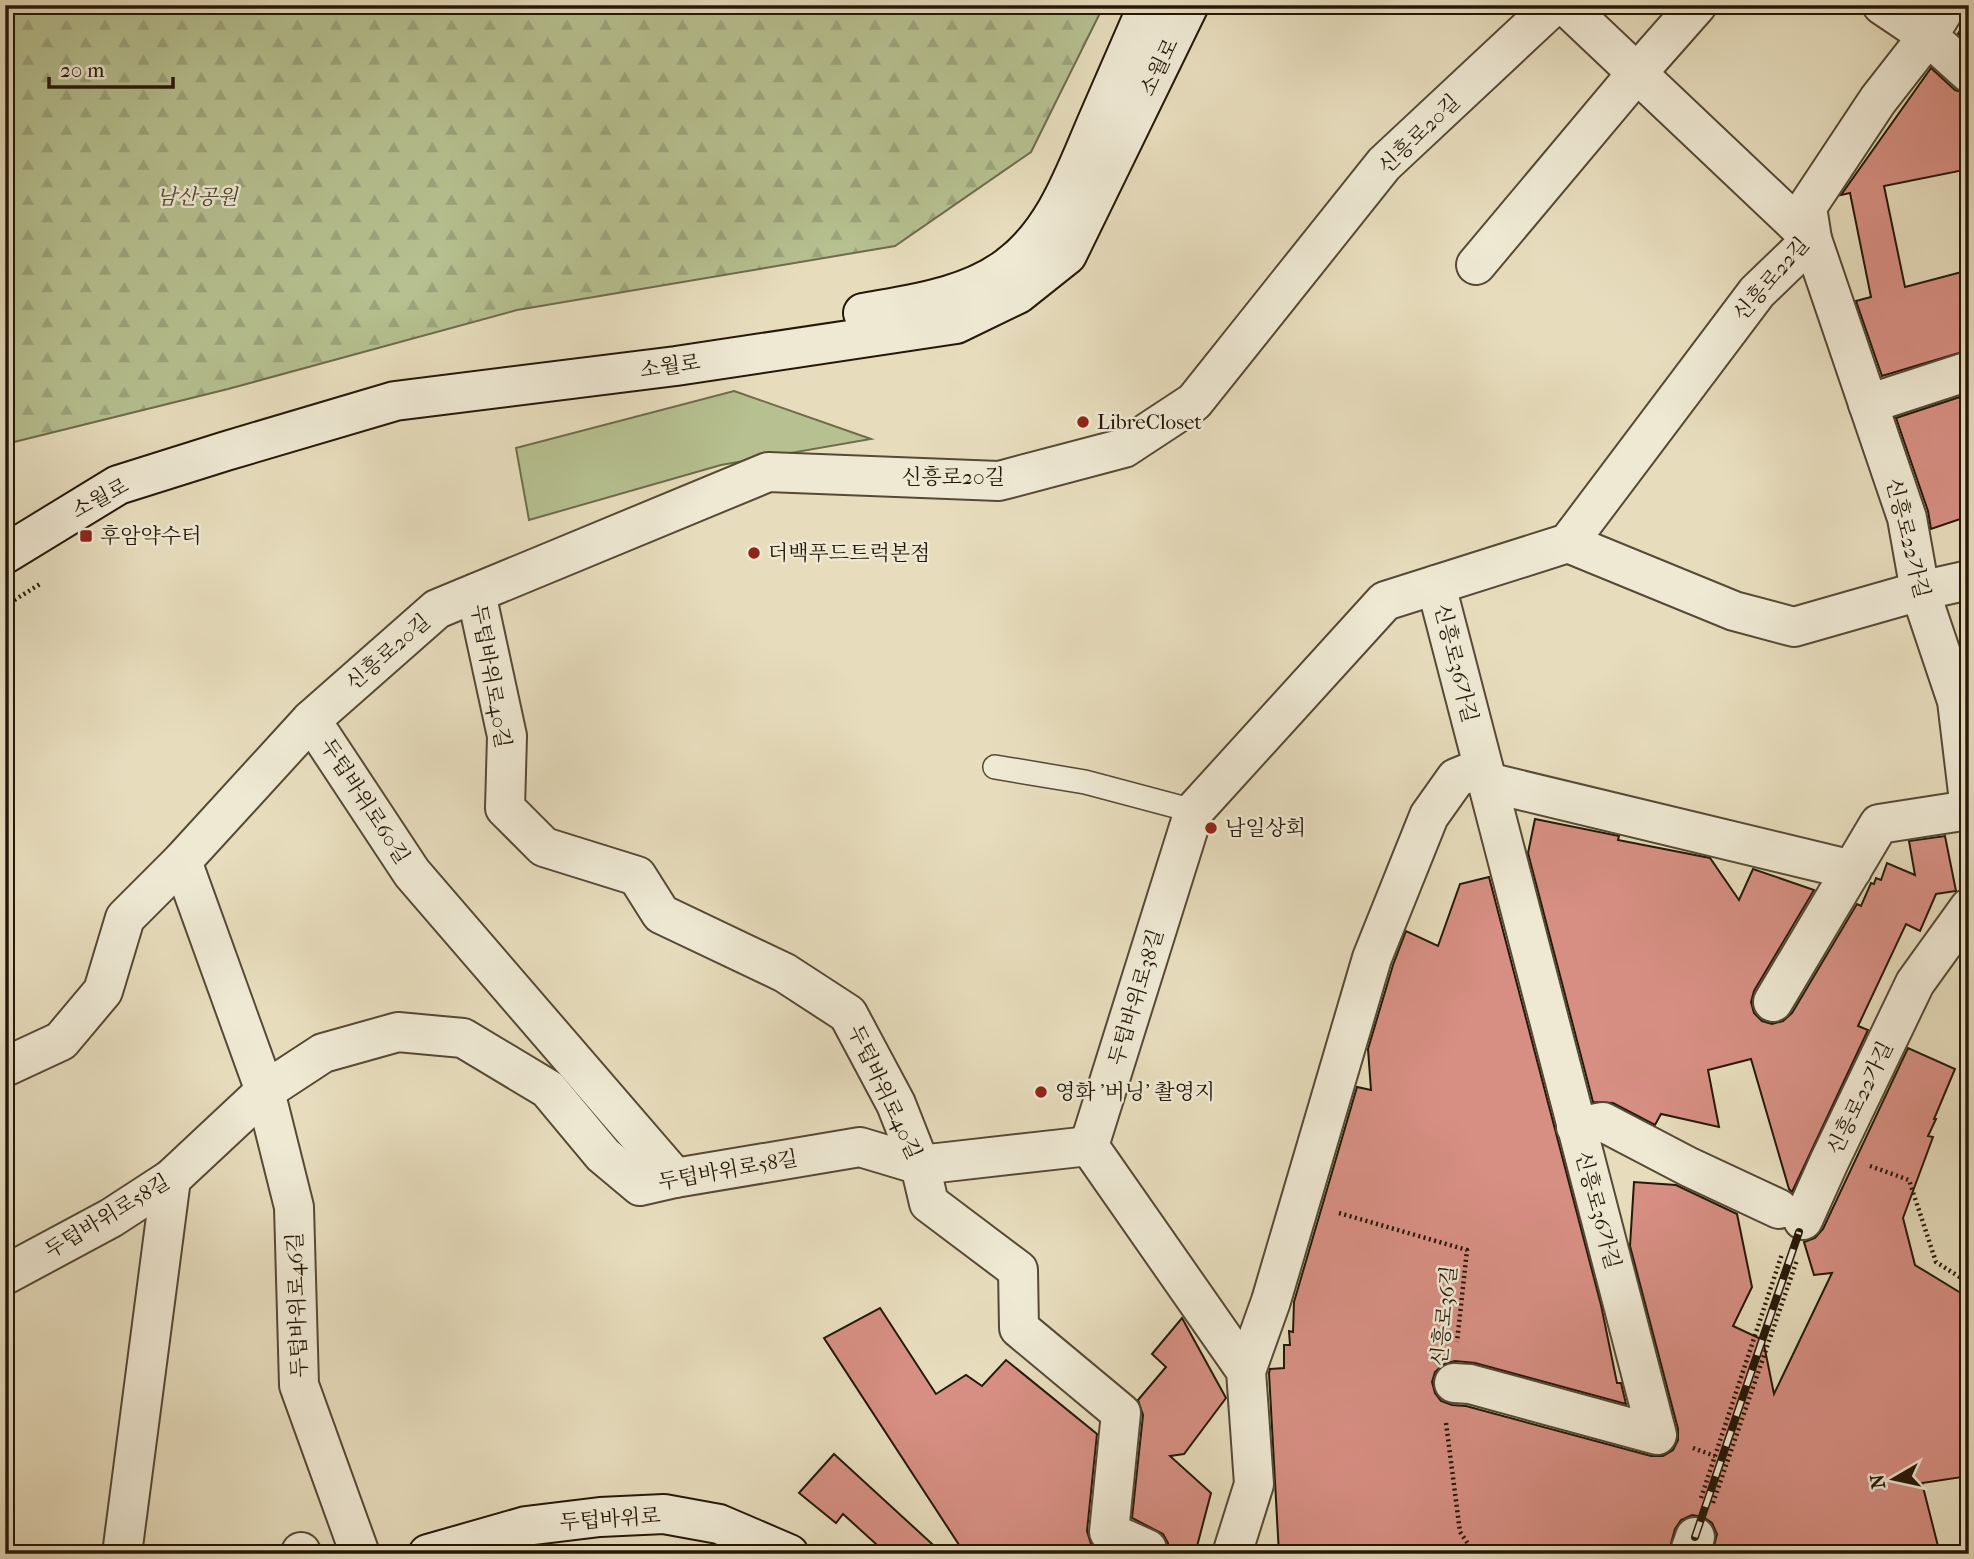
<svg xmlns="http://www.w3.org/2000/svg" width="1974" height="1559" viewBox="0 0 1974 1559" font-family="'IM FELL French Canon','Noto Serif KR',serif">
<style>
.green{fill:#b6c090;stroke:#6e6c4c;stroke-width:2}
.forest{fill:url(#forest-firs);stroke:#6e6c4c;stroke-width:2}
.building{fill:#d78f83;stroke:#251808;stroke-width:2}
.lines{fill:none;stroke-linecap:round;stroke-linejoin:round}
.service-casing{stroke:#564935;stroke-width:26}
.minor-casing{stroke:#564935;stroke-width:42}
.secondary-casing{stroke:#251808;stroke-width:42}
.path{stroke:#251808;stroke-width:4.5;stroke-dasharray:2 3.5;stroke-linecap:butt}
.service{stroke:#efe9d4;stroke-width:23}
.minor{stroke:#efe9d4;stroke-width:38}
.secondary{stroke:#efe9d4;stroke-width:38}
.rail-casing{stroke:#251808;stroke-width:8}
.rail{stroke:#efe9d4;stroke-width:5;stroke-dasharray:16;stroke-linecap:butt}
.poi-dot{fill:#8f2418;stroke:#efe9d4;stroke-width:2.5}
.labels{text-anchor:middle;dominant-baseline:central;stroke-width:5;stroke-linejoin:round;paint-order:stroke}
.street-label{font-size:21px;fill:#251808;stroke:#efe9d4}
.park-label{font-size:21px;font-style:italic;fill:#504a31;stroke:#efe9d4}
.poi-label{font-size:21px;fill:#251808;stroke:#efe9d4;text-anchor:start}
</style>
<defs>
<pattern id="forest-firs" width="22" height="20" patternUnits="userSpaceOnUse" patternTransform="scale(1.75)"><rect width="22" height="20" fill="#b6c090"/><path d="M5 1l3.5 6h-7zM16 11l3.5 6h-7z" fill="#9ca47b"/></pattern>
</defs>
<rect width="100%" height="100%" fill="#e7ddbd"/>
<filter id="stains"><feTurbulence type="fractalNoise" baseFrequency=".00286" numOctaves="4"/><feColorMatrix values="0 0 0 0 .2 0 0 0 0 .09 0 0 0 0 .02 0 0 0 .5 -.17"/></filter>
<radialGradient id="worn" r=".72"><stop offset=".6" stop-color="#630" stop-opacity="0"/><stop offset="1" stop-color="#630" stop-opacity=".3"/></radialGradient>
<!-- green -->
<path class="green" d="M 734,391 L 871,439 L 721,465 L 529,520 L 516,448 Z"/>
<!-- forest -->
<path class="forest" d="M 5,5 L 1104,5 L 1031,152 L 895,246 L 517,310 L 228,389 L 14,442 L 5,447 Z"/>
<!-- building -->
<g class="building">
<path d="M 1969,14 L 1969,43 L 1958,34 Z"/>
<path d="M 1931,68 L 1955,90 L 1969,94 L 1969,169 L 1884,186 L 1905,287 L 1969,270 L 1969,350 L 1882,376 L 1856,301 L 1871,297 L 1850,193 L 1841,195 Z"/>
<path d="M 1969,394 L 1969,516 L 1931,529 L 1928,511 L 1896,418 Z"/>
<path d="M 1535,819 L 1619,836 L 1618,840 L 1710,858 L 1739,900 L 1753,869 L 1814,890 L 1754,991 L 1751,1002 L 1754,1013 L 1762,1021 L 1772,1024 L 1783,1021 L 1792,1013 L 1857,904 L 1861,906 L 1871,883 L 1874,884 L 1876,878 L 1881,880 L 1887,863 L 1915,875 L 1909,841 L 1945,836 L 1956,891 L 1936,894 L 1920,931 L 1906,924 L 1858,1026 L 1868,1030 L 1792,1192 L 1789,1189 L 1751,1059 L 1708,1070 L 1719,1127 L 1661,1114 L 1655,1125 L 1613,1103 L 1593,1102 L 1528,853 Z"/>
<path d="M 1489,877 L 1601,1305 L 1617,1383 L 1621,1383 L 1626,1404 L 1475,1363 L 1455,1361 L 1444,1364 L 1435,1372 L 1432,1382 L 1435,1393 L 1441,1401 L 1452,1405 L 1466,1406 L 1651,1456 L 1663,1456 L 1673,1450 L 1678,1440 L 1678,1429 L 1630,1246 L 1634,1182 L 1676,1185 L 1737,1214 L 1752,1287 L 1733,1326 L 1763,1340 L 1774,1394 L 1832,1273 L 1814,1275 L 1804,1242 L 1815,1238 L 1823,1229 L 1908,1048 L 1955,1069 L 1934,1119 L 1936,1119 L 1928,1136 L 1933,1137 L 1903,1218 L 1915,1265 L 1969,1298 L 1969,1476 L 1922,1483 L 1940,1554 L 1712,1554 L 1717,1534 L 1712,1523 L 1703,1517 L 1692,1515 L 1681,1520 L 1675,1529 L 1668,1554 L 1279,1554 L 1269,1373 L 1270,1369 L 1284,1368 L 1284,1345 L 1290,1345 L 1289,1331 L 1293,1332 L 1294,1302 L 1357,1087 L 1371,1090 L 1368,1049 L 1393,965 L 1406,931 L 1438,946 L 1460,884 Z"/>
<path d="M 880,1308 L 936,1394 L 966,1375 L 982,1386 L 1006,1360 L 1097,1434 L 1087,1531 L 1091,1544 L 1104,1554 L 965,1554 L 824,1338 Z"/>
<path d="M 1182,1318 L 1226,1398 L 1184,1454 L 1170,1456 L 1211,1493 L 1195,1554 L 1168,1554 L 1168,1543 L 1163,1534 L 1132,1518 L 1143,1415 L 1138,1400 L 1166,1367 L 1152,1354 Z"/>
<path d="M 834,1454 L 943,1554 L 887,1554 L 843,1514 L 836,1523 L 799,1493 Z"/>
</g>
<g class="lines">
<defs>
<path id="service" d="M 995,767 L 1085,782 L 1194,811"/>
<g id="minor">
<path d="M 1565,5 L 1812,239 L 1907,518 L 1920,591 L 1957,701 L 1969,801"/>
<path d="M 1882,5 L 1928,36 L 1969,73"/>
<path d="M 1476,265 L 1637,73 L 1697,5"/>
<path d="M 1868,404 L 1969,371"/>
<path d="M 1568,543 L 1734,611 L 1794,627 L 1920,591 L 1969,580"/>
<path d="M 1436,585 L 1657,1435 L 1470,1384 L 1454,1383"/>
<path d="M 476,593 L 507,736 L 505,808 L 544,847 L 637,876 L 661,914 L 785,973 L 848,1014 L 896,1104 L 920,1165 L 929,1203 L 1018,1270 L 1019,1328 L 1121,1413 L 1109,1532 L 1147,1549 L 1146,1554"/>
<path d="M 311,720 L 437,609 L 768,472 L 999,481 L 1124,448 L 1194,402 L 1384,164 L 1554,5"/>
<path d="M 1487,782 L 1852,870"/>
<path d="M 182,861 L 265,1091 L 294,1207 L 299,1385 L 360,1554"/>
<path d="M 1773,1002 L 1879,824 L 1969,810"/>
<path d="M 5,1067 L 61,1041 L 103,991 L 125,918 L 182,861 L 311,720 L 412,873 L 675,1178"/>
<path d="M 1576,1127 L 1603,1122 L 1689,1167 L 1779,1209"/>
<path d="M 1803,1220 L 1829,1162 L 1915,983 L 1969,908"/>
<path d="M 5,1275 L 111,1218 L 171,1179 L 265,1091 L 323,1053 L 398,1032 L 463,1038 L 548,1089 L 603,1155 L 640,1186 L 675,1178 L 860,1147 L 920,1165 L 1089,1146"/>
<path d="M 1246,1371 L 1271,1301 L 1372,958 L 1429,816 L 1456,778 L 1483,767"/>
<path d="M 301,1552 L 301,1554"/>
<path d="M 122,1554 L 171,1179"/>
<path d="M 1232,1554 L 1254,1484 L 1246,1371 L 1089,1146 L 1194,811 L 1385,601 L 1568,543 L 1757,292 L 1812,239 L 1807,207 L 1878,100 L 1928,36 L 1947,5"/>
<path d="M 1689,1554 L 1695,1537"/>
</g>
<g id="secondary">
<path d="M 863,313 C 912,304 969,297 1009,266 C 1055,232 1075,173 1097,122 C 1114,83 1131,44 1148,5"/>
<path d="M 5,554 L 118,485 L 226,451 L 395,401 L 676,366 L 956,324 L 1018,294 L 1067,255 L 1189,5"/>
<path d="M 428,1554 L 526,1526 L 600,1517 L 664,1514 L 719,1524 L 789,1554"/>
</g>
</defs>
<!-- service casing -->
<use href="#service" class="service-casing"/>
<!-- minor casing -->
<use href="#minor" class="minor-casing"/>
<!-- secondary casing -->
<use href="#secondary" class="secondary-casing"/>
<!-- path -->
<g class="path">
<path d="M 5,606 L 40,584"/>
<path d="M 1870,1166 L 1909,1180 L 1936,1262 L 1969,1283"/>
<path d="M 1339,1213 L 1467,1250 L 1457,1342"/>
<path d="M 1446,1423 L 1460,1532 L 1475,1554"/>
<path d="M 1693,1448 L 1715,1456"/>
<path d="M 1701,1498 L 1782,1254"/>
<path d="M 1713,1503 L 1797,1260"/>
</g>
<!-- service -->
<use href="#service" class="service"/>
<!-- minor -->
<use href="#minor" class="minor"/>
<!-- secondary -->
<use href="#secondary" class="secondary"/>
<defs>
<path id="rail" d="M 1695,1537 L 1799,1232"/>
</defs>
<!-- rail casing -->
<use href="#rail" class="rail-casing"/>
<!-- rail -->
<use href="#rail" class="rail"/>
</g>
<!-- markers -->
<g class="poi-dot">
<circle cx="1083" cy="422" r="7"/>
<rect x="79" y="529" width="14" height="14" rx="3.5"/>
<circle cx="754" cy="553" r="7"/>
<circle cx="1211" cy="828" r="7"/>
<circle cx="1041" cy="1092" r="7"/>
</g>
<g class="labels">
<!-- street labels -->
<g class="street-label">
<text transform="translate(1159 67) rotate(-64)">소월로</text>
<text transform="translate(1419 134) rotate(-44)">신흥로20길</text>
<text transform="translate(1771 279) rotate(-49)">신흥로22길</text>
<text transform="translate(670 366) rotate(-8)">소월로</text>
<text x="953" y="477">신흥로20길</text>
<text transform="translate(100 498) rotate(-28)">소월로</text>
<text transform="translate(1908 538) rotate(76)">신흥로22가길</text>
<text transform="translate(388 652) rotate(-41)">신흥로20길</text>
<text transform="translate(1456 663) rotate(76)">신흥로36가길</text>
<text transform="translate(491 676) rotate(80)">두텁바위로40길</text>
<text transform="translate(365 801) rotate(57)">두텁바위로60길</text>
<text transform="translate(1136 997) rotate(-73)">두텁바위로38길</text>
<text transform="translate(885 1092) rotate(65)">두텁바위로40길</text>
<text transform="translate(1860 1098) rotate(-64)">신흥로22가길</text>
<text transform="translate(728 1170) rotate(-10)">두텁바위로58길</text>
<text transform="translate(1598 1210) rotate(75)">신흥로36가길</text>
<text transform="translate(107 1216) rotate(-31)">두텁바위로58길</text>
<text transform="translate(297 1305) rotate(-92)">두텁바위로46길</text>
<text transform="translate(1444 1316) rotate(-84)">신흥로36길</text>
<text transform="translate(610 1519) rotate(-4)">두텁바위로</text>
</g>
<!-- park labels -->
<g class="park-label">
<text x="197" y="197">남산공원</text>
</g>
<!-- poi labels -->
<g class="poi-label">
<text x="1097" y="422">LibreCloset</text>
<text x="100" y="536">후암약수터</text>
<text x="768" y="553">더백푸드트럭본점</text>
<text x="1225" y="828">남일상회</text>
<text x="1055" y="1092">영화 '버닝' 촬영지</text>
</g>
</g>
<!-- margin -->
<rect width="1974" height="1559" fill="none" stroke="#e7ddbd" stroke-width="28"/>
<rect x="7" y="7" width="1960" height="1545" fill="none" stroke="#251808" stroke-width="3.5"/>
<rect x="14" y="14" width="1946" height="1531" fill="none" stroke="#251808" stroke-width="2"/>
<!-- north arrow -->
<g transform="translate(1894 1479) rotate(261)" stroke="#efe9d4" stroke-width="5" paint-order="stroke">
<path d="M0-5L12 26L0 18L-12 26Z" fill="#251808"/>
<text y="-10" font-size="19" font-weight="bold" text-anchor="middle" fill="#251808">N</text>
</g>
<!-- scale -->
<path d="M49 77v10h124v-10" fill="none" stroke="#251808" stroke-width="3.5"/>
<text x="60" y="77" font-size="21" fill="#251808" stroke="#efe9d4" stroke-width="5" paint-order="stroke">20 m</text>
<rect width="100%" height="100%" filter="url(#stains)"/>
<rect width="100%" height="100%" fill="url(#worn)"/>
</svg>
